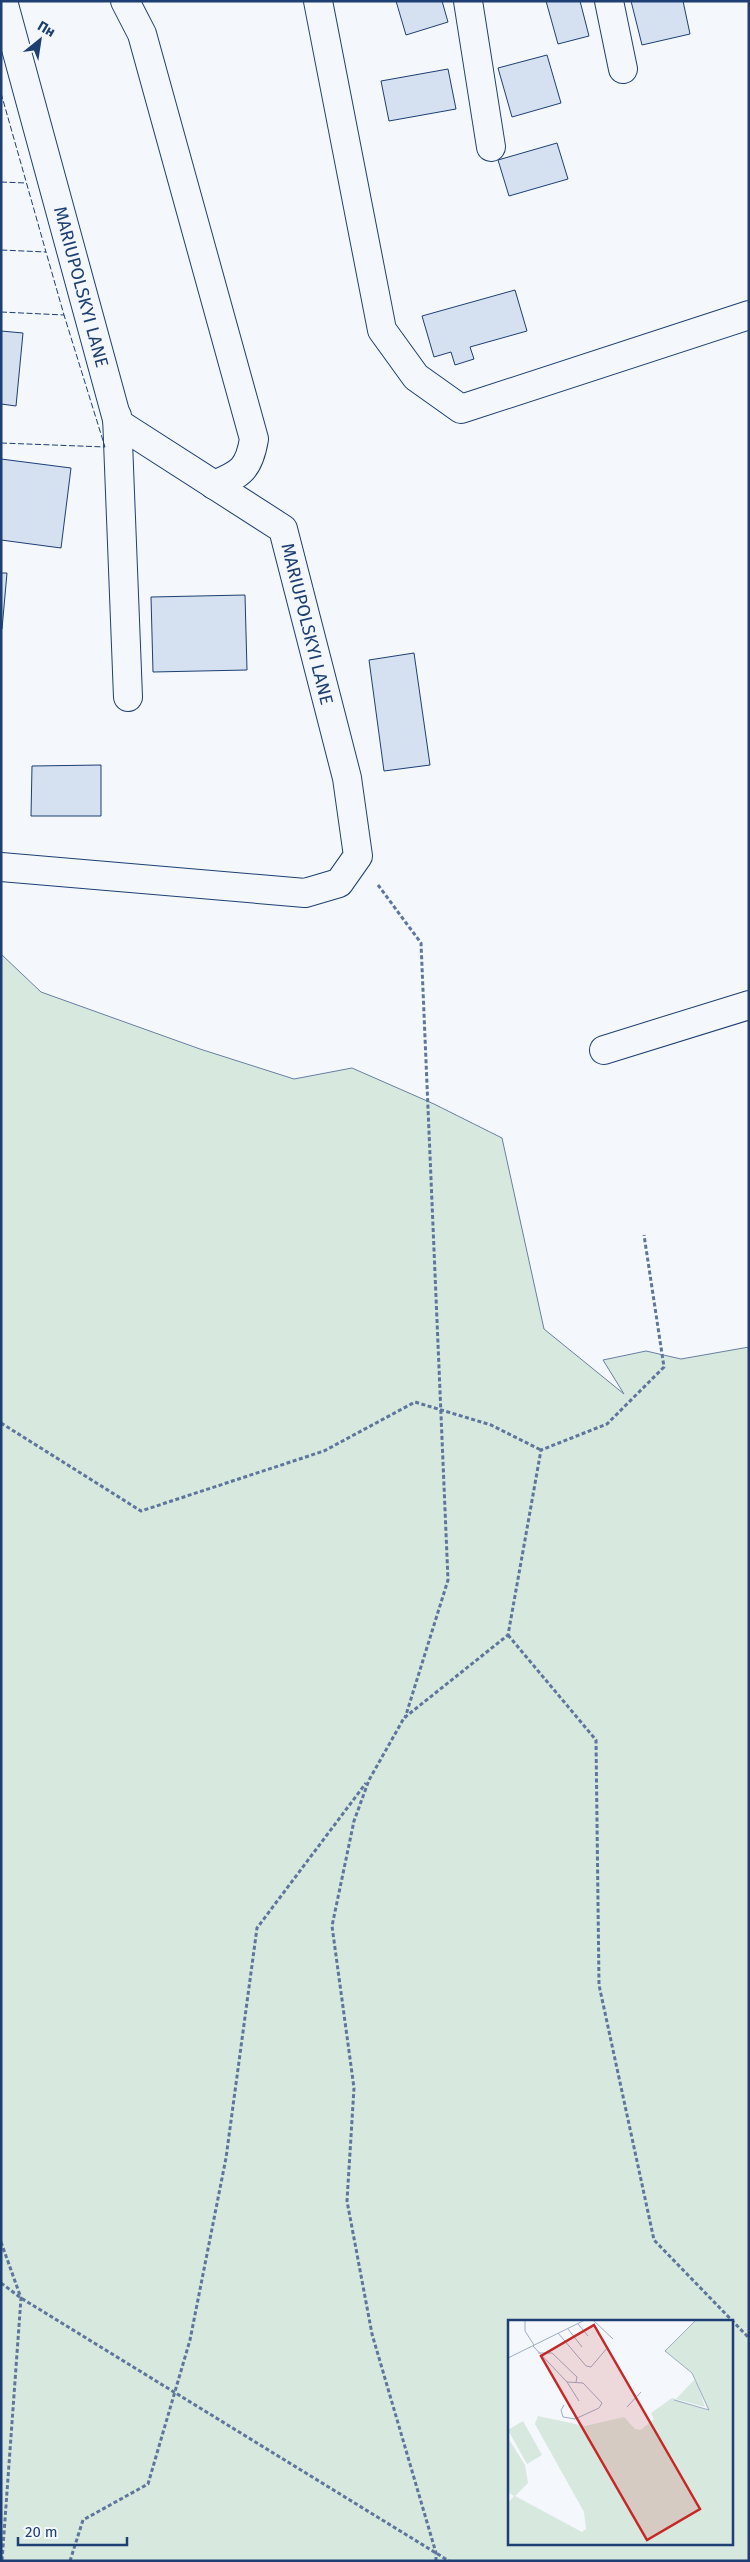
<svg xmlns="http://www.w3.org/2000/svg" width="750" height="2562" viewBox="0 0 750 2562" font-family="'Fira Sans',sans-serif">
<style>
.green{fill:#d7e8df;stroke:#687fa3;fill-rule:evenodd}
.building{fill:#d5e0f0;stroke:#1d3f73}
.lines{fill:none;stroke-linecap:round;stroke-linejoin:round}
.minor-casing{stroke:#1d3f73;stroke-width:30}
.path{stroke:#5e769c;stroke-width:3;stroke-dasharray:4 2.5;stroke-linecap:butt}
.minor{stroke:#f4f7fb;stroke-width:28}
.fence{stroke:#1d3f73;stroke-width:1;stroke-dasharray:6 2.5;stroke-linecap:butt}
.labels{text-anchor:middle;dominant-baseline:central;stroke-width:4;stroke-linejoin:round;paint-order:stroke}
.street-label{font-size:18px;fill:#1d3f73;stroke:#f4f7fb}
.inset-road{fill:none;stroke:#9eadc5;stroke-width:1}
.view{fill:#c62828;fill-opacity:0.15;stroke:#c62828;stroke-width:2.5}
.inset-edge{fill:none;stroke:#1d3f73;stroke-width:2.5}
</style>
<rect width="100%" height="100%" fill="#f4f7fb"/>
<!-- green -->
<path class="green" d="M1,954L41,992L200,1049L294,1079L352,1068L434,1104L502,1138L544,1329L624,1394L603,1360L646,1351L681,1359L749,1347V2561H1ZM509,2321H731V2543H509Z"/>
<!-- building -->
<g class="building">
<path d="M396,1H442L448,22L406,35Z"/>
<path d="M546,1H580L589,36L558,44Z"/>
<path d="M631,1H683L690,34L642,45Z"/>
<path d="M547,55L561,103L512,117L498,68Z"/>
<path d="M448,69L456,109L389,121L381,81Z"/>
<path d="M557,143L568,179L509,196L498,160Z"/>
<path d="M515,290L527,331L470,347L474,359L455,365L451,352L434,357L422,316Z"/>
<path d="M1,331L23,333L16,406L1,404Z"/>
<path d="M1,459L71,468L61,548L1,540Z"/>
<path d="M1,573H7L2,629H1Z"/>
<path d="M245,595L247,670L153,672L151,597Z"/>
<path d="M414,653L430,765L384,771L369,660Z"/>
<path d="M101,765V816H31L32,766Z"/>
</g>
<g class="lines">
<!-- minor casing -->
<g class="minor-casing">
<g id="minor">
<path d="M125,1L142,34L254,439C249,469 241,474 214,485"/>
<path d="M318,1L382,330L416,377L461,409L749,315"/>
<path d="M468,1L491,147"/>
<path d="M609,1L623,69"/>
<path d="M117,416L128,697"/>
<path d="M1,867L305,893L339,883L358,856L347,778L283,529L118,423L3,1"/>
<path d="M604,1050L749,1005"/>
</g>
</g>
<!-- path -->
<g class="path">
<path d="M378,885L421,943L448,1580L405,1718"/>
<path d="M1,1423L141,1511L324,1451L415,1402L491,1425L541,1450"/>
<path d="M508,1635L596,1740L599,1985L654,2240L749,2338"/>
<path d="M1,2242L21,2298L2,2561"/>
<path d="M1,2283L21,2298L449,2561"/>
<path d="M70,2561L83,2520L148,2484L190,2340L226,2158L257,1928L366,1783"/>
<path d="M436,2561V2553L372,2334L347,2201L354,2088L332,1926L354,1821L369,1780L404,1718L508,1635L541,1450L607,1424L664,1367L644,1235"/>
</g>
<!-- minor -->
<use href="#minor" class="minor"/>
<!-- fence -->
<g class="fence">
<path d="M1,93L46,252L1,250"/>
<path d="M1,182L26,183"/>
<path d="M1,312L64,315L46,252"/>
<path d="M1,443L105,447L64,315"/>
</g>
</g>
<g class="labels">
<!-- street labels -->
<g class="street-label">
<text transform="translate(81 287) rotate(75)">MARIUPOLSKYI LANE</text>
<text transform="translate(307 624) rotate(76)">MARIUPOLSKYI LANE</text>
</g>
</g>
<!-- overview -->
<g transform="translate(508 2320)">
<rect width="225" height="225" fill="#f4f7fb"/>
<path d="M188,0H225V225H0V183L6,176L0,172V118L17,145L20,163L7,176L74,212L78,209L76,192L27,104L30,96L77,106L116,97L127,109L133,110L146,99L143,93L164,78L200,90L184,53L157,31ZM186,60L190,66L197,87L168,79ZM15,101L34,135L19,144L0,110Z" fill="#d7e8df"/>
<path class="inset-road" d="M17,0V11L26,25M85,0L105,19M188,0L157,31L184,53L201,90M70,4L80,16M60,9L74,27M50,13L78,46L83,47L100,27M25,26L59,62L75,63L94,83L91,88L67,99L55,97L53,90L56,85M30,33H44L69,57L68,62M0,38L77,0M59,62L71,81M166,80L201,90M119,87L133,72"/>
<path class="view" d="M86,5L192,189L139,220L33,36Z"/>
<rect width="225" height="225" class="inset-edge"/>
</g>
<!-- border -->
<rect width="750" height="2562" fill="none" stroke="#1d3f73" stroke-width="5"/>
<!-- north arrow -->
<g transform="translate(40 40) rotate(30)" stroke="#f4f7fb" stroke-width="4" paint-order="stroke">
<path d="M0-4L9 19L0 12L-9 19Z" fill="#1d3f73"/>
<text y="-8" font-size="14" font-weight="bold" text-anchor="middle" fill="#1d3f73">Пн</text>
</g>
<!-- scale -->
<path d="M18 2537v8h109v-8" fill="none" stroke="#1d3f73" stroke-width="2.5"/>
<text x="25" y="2537" font-size="15" fill="#1d3f73" stroke="#f4f7fb" stroke-width="4" paint-order="stroke">20 m</text>
</svg>
